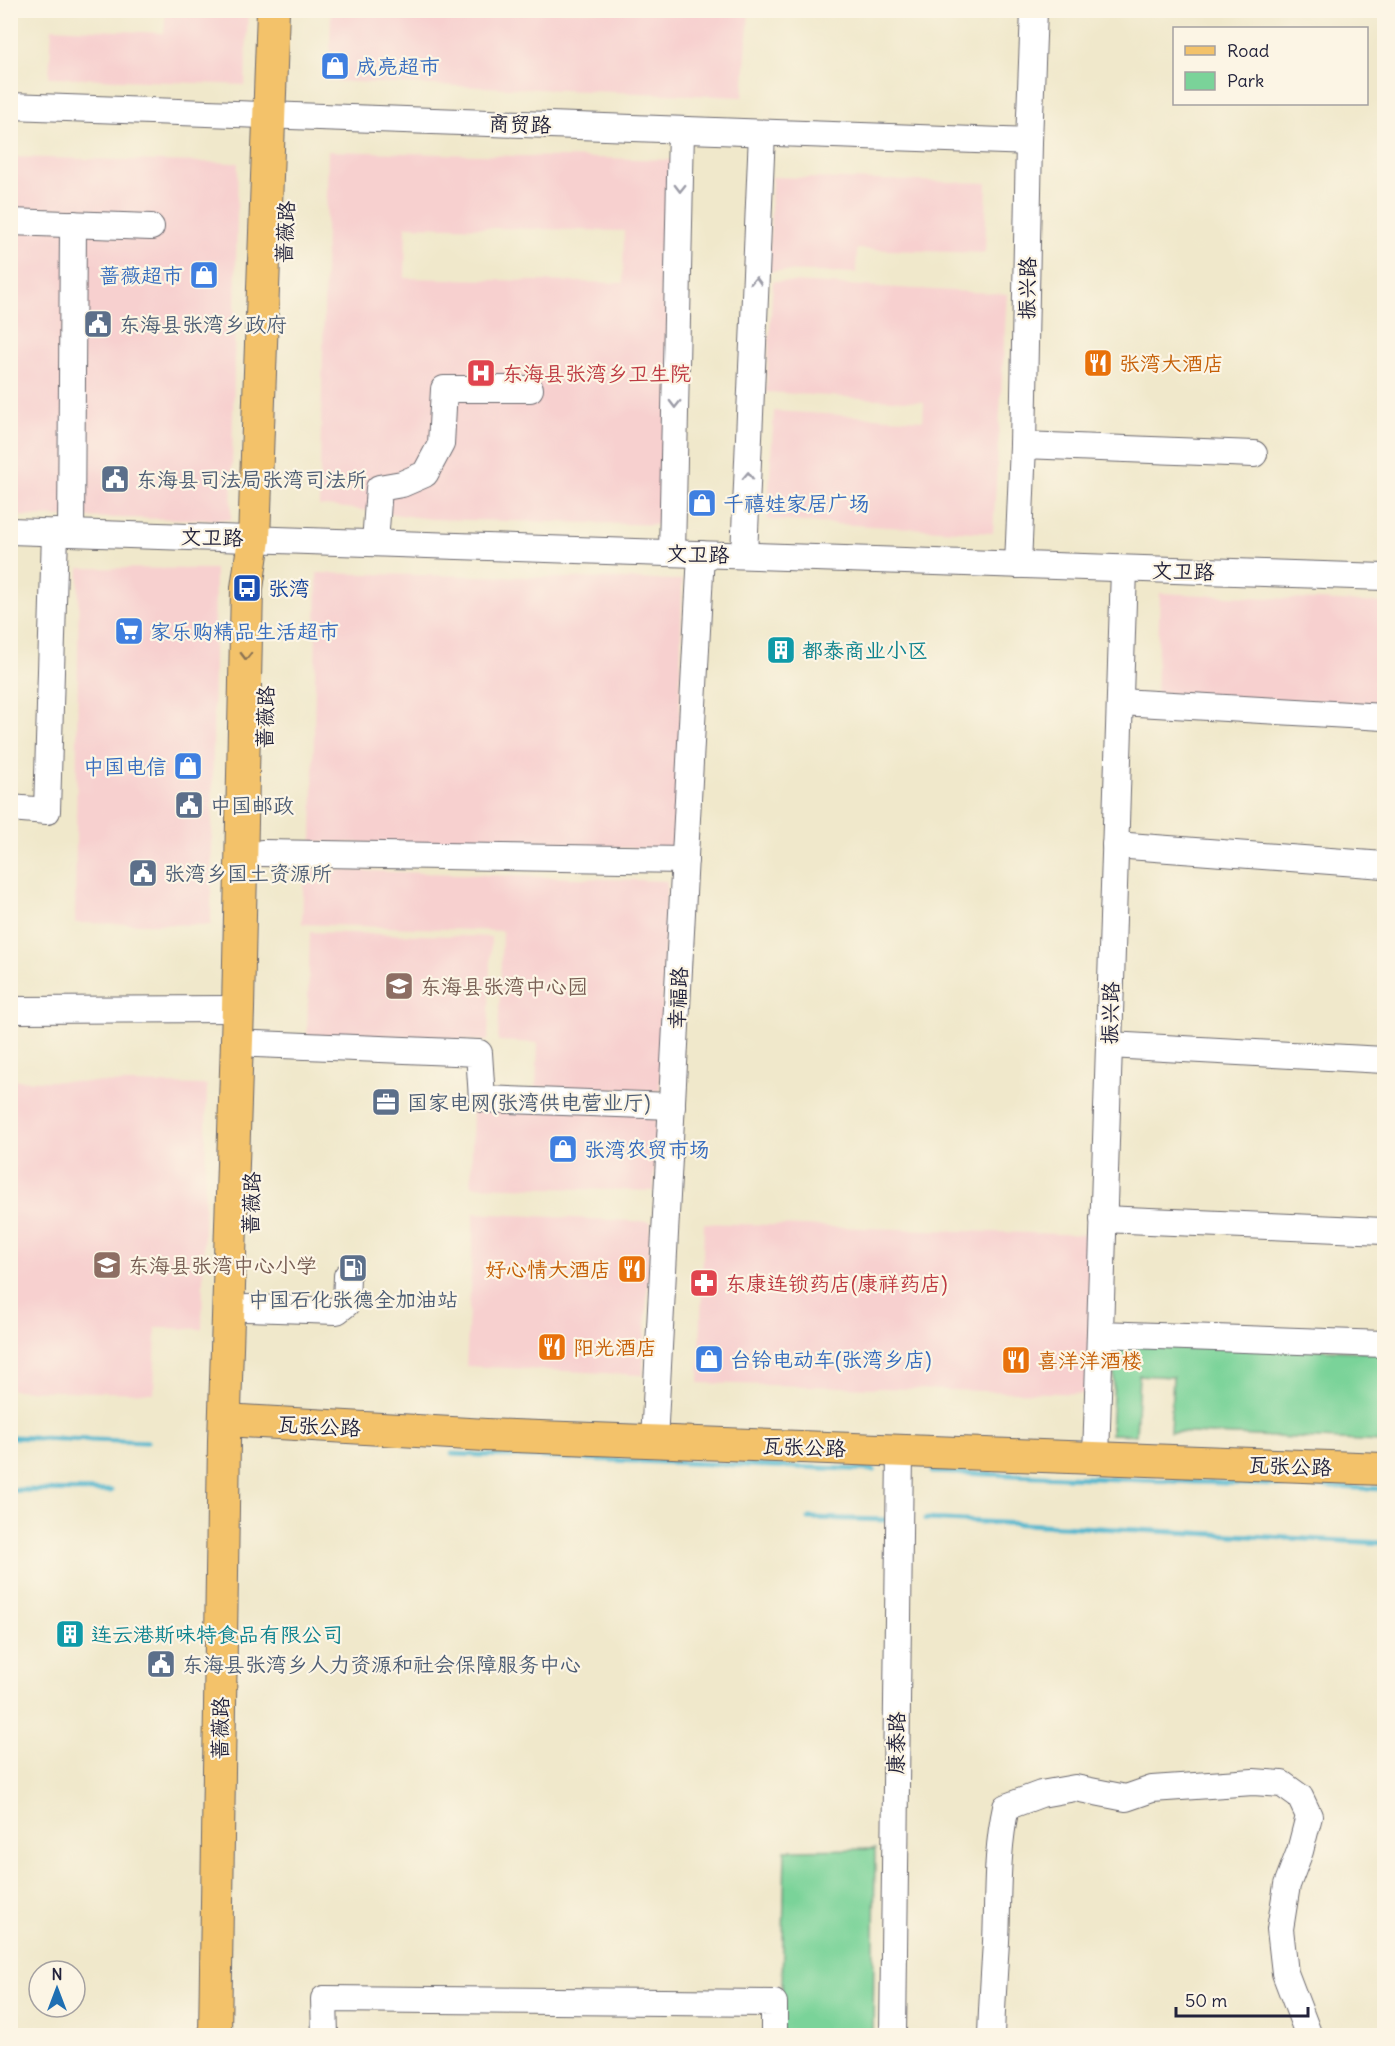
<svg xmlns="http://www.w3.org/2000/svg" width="1395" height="2046" viewBox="0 0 1395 2046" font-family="Delius,'LXGW WenKai TC',sans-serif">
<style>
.built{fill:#f7d0cf;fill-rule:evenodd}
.green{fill:#7ad399;stroke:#4e7a6a;stroke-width:1.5}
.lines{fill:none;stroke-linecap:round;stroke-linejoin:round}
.stream{stroke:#4fb6ce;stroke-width:5}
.minor-casing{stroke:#6a676d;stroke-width:28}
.major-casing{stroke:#6a676d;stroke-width:34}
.minor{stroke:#fff;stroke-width:26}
.major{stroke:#f3c26a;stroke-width:32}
.oneway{stroke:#9c9ca7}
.oneway2{stroke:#8a7252}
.labels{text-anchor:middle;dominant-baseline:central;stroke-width:4.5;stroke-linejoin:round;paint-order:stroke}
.shop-label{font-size:21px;fill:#366cbe;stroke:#fcf5e5;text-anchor:start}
.street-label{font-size:21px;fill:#22223b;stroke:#fcf5e5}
.service-label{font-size:21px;fill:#4e5e75;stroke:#fcf5e5;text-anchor:start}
.food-label{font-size:21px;fill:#c56008;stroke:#fcf5e5;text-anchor:start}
.health-label{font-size:21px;fill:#be3a42;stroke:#fcf5e5;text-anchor:start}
.transit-label{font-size:21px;fill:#164399;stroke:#fcf5e5;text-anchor:start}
.culture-label{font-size:21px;fill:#0d838f;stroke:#fcf5e5;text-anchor:start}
.education-label{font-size:21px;fill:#785e54;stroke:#fcf5e5;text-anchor:start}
</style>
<rect width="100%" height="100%" fill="#fcf5e5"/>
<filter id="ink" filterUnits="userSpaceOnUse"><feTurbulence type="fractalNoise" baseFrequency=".0167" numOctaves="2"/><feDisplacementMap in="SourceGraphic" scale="12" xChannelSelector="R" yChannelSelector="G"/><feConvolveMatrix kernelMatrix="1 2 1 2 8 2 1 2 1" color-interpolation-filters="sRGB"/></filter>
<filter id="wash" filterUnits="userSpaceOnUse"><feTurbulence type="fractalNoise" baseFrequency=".008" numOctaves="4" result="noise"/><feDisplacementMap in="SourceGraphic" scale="24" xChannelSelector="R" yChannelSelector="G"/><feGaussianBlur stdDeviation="1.35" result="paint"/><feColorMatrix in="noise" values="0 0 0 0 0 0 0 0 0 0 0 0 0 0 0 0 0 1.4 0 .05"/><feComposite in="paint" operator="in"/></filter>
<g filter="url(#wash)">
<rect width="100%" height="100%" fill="#f0e8cb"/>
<!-- built -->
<g class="built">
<path d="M166,11H248L245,85L49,77L52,28L164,33Z"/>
<path d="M331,11H749L743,97L329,81Z"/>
<path d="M328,151L676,160L667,525L431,519L338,507L319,506ZM406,226L624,231L623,283L405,278Z"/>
<path d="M10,157L238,163L231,520L11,516Z"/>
<path d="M772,177L987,183L985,253L857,249L856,273L769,271Z"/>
<path d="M773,281L1007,294L993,533L767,520L774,411L923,420L924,402L766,392Z"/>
<path d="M79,568L215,569L211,925L75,923Z"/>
<path d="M317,573L682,580L678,849L312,842Z"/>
<path d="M1160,593L1384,603V704L1156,694Z"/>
<path d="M304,869L667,881L660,1091L536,1087L538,1043L498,1041L502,931L302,924Z"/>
<path d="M310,932L491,937L488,1041L307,1036Z"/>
<path d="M11,1080L207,1085L202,1329L156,1328L154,1393L11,1390Z"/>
<path d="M473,1106L656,1111L654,1191L471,1186Z"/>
<path d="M474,1213L651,1222L643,1375L466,1366Z"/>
<path d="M704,1223L1093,1235L1088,1394L699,1383Z"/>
</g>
<!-- green -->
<g class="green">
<path d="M1116,1339L1384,1353V1442L1170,1432L1173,1377L1139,1375L1136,1435L1111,1434Z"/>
<path d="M875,1849L873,2035L781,2036L785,1850Z"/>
</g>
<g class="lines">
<!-- stream -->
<g class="stream">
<path d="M10,1437L147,1442"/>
<path d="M452,1454L874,1470"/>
<path d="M932,1472L1384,1489"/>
<path d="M10,1490L111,1491"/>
<path d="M809,1518L887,1520"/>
<path d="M925,1519L1384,1543"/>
</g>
</g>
</g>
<g filter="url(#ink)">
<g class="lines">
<!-- minor casing -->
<g class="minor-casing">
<g id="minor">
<path d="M10,106L1029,142"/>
<path d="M10,222L151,227"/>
<path d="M1023,445L1254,454"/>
<path d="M10,531L1384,577"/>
<path d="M71,533L73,224"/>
<path d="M375,543L379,488L402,484L425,474L441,444L444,389H530"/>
<path d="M672,553L681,130"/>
<path d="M744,555L762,133"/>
<path d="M1018,565L1023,445L1029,142L1034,10"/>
<path d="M1120,702L1384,717"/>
<path d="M10,808L47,811L55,532"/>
<path d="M1115,845L1384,865"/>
<path d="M262,853L685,860"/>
<path d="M10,1010L238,1009"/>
<path d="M256,1044L479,1053L482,1099L672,1106"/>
<path d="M1109,1045L1384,1060"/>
<path d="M1103,1219L1384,1231"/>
<path d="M247,1308L337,1311L346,1304L347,1276"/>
<path d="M1100,1334L1384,1344"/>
<path d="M654,1441L701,554"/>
<path d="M1096,1458L1124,569"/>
<path d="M325,2036L324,1999L774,2003V2036"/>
<path d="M893,2036L900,1451"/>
<path d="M991,2036C992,2004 994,1973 996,1942C998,1897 996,1852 1006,1807L1041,1794L1075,1788L1126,1798L1152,1789L1253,1782L1282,1784L1300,1797L1309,1816L1300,1851L1287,1885L1280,1929L1285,1973L1309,2036"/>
</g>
</g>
<!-- major casing -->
<g class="major-casing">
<g id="major">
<path d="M225,1420L486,1435L1384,1469"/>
<path d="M215,2036L224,1441L238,1009L247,588L254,539L273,10"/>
</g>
</g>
<!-- minor -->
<use href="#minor" class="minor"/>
<!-- major -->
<use href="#major" class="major"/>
</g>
<!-- one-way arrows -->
<defs><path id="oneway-chevron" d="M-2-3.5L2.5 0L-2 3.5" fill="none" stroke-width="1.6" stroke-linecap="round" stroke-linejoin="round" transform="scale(1.5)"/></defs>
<g class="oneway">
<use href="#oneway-chevron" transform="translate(680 188) rotate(91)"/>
<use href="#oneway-chevron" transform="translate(756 281) rotate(-88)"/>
<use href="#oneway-chevron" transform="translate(675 404) rotate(91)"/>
<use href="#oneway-chevron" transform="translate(748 476) rotate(-88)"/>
</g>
<use class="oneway2" href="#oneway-chevron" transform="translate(246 656) rotate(91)"/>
</g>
<!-- icons -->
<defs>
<g id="shop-square" transform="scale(1.5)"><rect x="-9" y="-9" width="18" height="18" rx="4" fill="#3f7fe0" stroke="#fcf5e5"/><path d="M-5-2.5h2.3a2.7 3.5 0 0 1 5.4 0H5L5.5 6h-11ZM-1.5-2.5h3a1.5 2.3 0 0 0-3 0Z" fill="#fff"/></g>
<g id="civic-square" transform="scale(1.5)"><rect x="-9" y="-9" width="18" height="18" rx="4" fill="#5c6f8a" stroke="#fcf5e5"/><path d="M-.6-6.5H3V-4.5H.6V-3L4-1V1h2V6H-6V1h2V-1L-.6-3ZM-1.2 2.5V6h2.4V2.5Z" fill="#fff"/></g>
<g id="restaurant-square" transform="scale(1.5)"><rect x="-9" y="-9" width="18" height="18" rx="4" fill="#e8710a" stroke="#fcf5e5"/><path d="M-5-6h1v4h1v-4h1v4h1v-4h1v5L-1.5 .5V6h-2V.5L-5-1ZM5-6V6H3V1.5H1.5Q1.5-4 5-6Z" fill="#fff"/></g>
<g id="hospital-square" transform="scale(1.5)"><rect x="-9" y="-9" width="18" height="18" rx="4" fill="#e0444e" stroke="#fcf5e5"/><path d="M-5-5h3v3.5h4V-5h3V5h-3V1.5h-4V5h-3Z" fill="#fff"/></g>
<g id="bus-square" transform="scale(1.5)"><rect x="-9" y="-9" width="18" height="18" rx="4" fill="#1a4fb4" stroke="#fcf5e5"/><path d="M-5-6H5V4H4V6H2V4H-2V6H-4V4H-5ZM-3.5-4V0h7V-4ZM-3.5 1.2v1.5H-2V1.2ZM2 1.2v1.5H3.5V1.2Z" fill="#fff"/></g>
<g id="supermarket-square" transform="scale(1.5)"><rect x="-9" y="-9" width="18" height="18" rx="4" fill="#3f7fe0" stroke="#fcf5e5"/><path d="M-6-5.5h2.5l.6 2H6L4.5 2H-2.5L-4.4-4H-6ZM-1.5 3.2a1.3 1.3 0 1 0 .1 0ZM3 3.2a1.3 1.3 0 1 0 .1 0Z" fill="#fff"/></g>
<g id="building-square" transform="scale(1.5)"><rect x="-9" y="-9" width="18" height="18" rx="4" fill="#0f9aa8" stroke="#fcf5e5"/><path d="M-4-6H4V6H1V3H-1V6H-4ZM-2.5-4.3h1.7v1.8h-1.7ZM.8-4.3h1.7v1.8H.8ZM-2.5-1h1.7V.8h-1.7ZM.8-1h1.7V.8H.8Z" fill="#fff"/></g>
<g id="school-square" transform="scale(1.5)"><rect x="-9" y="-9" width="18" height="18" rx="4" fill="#8d6e63" stroke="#fcf5e5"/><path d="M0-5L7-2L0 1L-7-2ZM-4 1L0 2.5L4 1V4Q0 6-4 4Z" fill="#fff"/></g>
<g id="office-square" transform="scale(1.5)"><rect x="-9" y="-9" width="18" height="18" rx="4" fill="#5c6f8a" stroke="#fcf5e5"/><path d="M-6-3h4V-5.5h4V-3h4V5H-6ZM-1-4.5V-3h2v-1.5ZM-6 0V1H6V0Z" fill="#fff"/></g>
<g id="fuel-square" transform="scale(1.5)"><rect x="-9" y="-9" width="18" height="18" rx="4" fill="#5c6f8a" stroke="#fcf5e5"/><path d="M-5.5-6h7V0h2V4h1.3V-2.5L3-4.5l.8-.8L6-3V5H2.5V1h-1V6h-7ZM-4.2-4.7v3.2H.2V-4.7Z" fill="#fff"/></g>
<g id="pharmacy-square" transform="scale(1.5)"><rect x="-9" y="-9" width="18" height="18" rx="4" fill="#e0444e" stroke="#fcf5e5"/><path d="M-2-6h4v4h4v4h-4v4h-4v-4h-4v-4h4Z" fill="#fff"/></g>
</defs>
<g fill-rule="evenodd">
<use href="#shop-square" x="335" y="66"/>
<use href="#shop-square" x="204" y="275"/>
<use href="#civic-square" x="98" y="324"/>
<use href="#restaurant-square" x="1098" y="363"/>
<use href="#hospital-square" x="481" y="373"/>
<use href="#civic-square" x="115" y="479"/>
<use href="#shop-square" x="702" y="503"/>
<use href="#bus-square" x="247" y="588"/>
<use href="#supermarket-square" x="129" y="631"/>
<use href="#building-square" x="781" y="650"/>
<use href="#shop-square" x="188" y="766"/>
<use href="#civic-square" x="189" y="805"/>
<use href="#civic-square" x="143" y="873"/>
<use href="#school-square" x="399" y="986"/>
<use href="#office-square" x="386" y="1102"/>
<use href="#shop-square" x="563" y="1149"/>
<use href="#school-square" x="107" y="1265"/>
<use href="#fuel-square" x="353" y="1268"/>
<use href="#restaurant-square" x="632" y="1269"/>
<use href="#pharmacy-square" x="704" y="1283"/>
<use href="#restaurant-square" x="552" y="1347"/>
<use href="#shop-square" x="709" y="1359"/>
<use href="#restaurant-square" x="1016" y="1360"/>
<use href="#building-square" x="70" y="1634"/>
<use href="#civic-square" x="161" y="1664"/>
</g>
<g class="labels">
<!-- shop labels -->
<g class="shop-label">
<text x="356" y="66">成亮超市</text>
<text x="183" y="275" text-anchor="end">蔷薇超市</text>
<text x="723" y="503">千禧娃家居广场</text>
<text x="150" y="631">家乐购精品生活超市</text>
<text x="167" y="766" text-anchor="end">中国电信</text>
<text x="584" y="1149">张湾农贸市场</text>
<text x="730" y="1359">台铃电动车(张湾乡店)</text>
</g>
<!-- street labels -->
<g class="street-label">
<text transform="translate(520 124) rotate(2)">商贸路</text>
<text transform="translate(285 232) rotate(-87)">蔷薇路</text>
<text transform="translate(1027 288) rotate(-89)">振兴路</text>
<text transform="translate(212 537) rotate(2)">文卫路</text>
<text transform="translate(698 554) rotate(2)">文卫路</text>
<text transform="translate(1183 571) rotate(2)">文卫路</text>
<text transform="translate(265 717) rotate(-88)">蔷薇路</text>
<text transform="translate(678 998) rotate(-87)">幸福路</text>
<text transform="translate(1110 1013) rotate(-88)">振兴路</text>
<text transform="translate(251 1203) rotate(-88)">蔷薇路</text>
<text transform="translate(319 1426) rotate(3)">瓦张公路</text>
<text transform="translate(804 1447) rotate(2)">瓦张公路</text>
<text transform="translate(1290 1466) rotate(2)">瓦张公路</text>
<text transform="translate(220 1728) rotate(-89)">蔷薇路</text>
<text transform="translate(896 1743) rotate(-89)">康泰路</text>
</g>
<!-- service labels -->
<g class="service-label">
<text x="119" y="324">东海县张湾乡政府</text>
<text x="136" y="479">东海县司法局张湾司法所</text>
<text x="210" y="805">中国邮政</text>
<text x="164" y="873">张湾乡国土资源所</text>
<text x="407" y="1102">国家电网(张湾供电营业厅)</text>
<text x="353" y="1299" text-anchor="middle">中国石化张德全加油站</text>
<text x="182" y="1664">东海县张湾乡人力资源和社会保障服务中心</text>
</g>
<!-- food labels -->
<g class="food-label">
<text x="1119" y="363">张湾大酒店</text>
<text x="611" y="1269" text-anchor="end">好心情大酒店</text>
<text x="573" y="1347">阳光酒店</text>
<text x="1037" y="1360">喜洋洋酒楼</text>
</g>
<!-- health labels -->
<g class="health-label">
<text x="502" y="373">东海县张湾乡卫生院</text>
<text x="725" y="1283">东康连锁药店(康祥药店)</text>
</g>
<!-- transit labels -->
<g class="transit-label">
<text x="268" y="588">张湾</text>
</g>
<!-- culture labels -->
<g class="culture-label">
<text x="802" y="650">都泰商业小区</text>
<text x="91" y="1634">连云港斯味特食品有限公司</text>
</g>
<!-- education labels -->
<g class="education-label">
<text x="420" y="986">东海县张湾中心园</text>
<text x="128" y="1265">东海县张湾中心小学</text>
</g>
</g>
<!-- margin -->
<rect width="1395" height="2046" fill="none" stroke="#fcf5e5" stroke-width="36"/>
<!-- legend -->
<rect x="1173" y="27" width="195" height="78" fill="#fcf5e5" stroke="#a5a1a1" stroke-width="1.5"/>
<rect x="1185" y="46" width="30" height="9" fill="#f3c26a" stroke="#a5a1a1" stroke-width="1.5"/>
<text x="1227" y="57" font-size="18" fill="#22223b">Road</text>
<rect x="1185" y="72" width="30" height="18" fill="#7ad399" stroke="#a5a1a1" stroke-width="1.5"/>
<text x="1227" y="87" font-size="18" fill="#22223b">Park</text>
<!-- north arrow -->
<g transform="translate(57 1989)"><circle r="28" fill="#fcf5e5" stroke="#a5a1a1" stroke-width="1.5"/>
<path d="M0-4.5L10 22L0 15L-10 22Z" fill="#1f6fb2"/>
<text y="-9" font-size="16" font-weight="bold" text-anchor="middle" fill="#22223b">N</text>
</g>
<!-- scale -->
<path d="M1176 2007v9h132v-9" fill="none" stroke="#22223b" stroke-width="3"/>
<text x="1185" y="2007" font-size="18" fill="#22223b" stroke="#fcf5e5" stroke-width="4.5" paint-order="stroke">50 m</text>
</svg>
